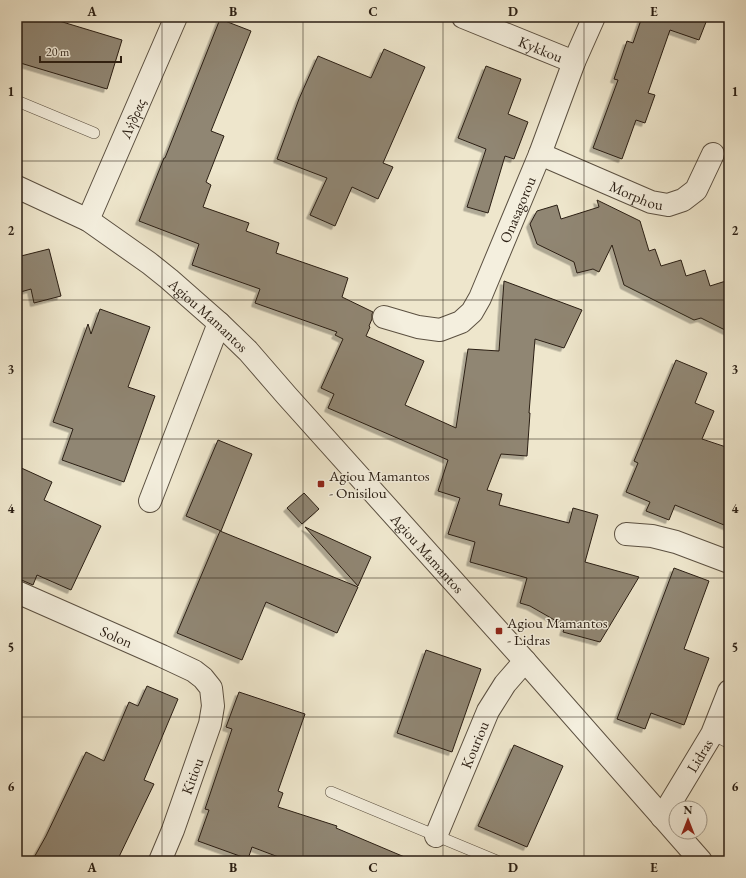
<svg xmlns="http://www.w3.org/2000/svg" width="746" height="878" viewBox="0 0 746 878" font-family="'EB Garamond',serif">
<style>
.building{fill:#908673;stroke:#2a1e13;filter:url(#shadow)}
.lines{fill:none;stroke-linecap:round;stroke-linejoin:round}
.service-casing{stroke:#5b5041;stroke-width:12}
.minor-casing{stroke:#5b5041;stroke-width:24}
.tertiary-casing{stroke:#5b5041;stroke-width:24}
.service{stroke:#f4efde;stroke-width:11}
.minor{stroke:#f4efde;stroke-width:22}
.tertiary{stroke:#f4efde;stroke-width:22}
.grid{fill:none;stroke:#2a1e13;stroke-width:1;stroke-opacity:0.55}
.poi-dot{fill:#8f2418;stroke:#f4efde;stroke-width:1.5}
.labels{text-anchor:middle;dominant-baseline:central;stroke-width:3;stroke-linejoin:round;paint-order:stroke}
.street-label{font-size:15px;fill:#2a1e13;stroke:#f4efde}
.poi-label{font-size:15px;fill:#2a1e13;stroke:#f4efde;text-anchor:start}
.neatline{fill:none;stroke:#2a1e13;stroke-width:1.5}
.grid-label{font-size:13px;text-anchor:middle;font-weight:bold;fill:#2a1e13}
</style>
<defs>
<filter id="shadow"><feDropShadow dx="-3.5" dy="3.5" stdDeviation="0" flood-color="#0004"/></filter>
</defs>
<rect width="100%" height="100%" fill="#eee6cc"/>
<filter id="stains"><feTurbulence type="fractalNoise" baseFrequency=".005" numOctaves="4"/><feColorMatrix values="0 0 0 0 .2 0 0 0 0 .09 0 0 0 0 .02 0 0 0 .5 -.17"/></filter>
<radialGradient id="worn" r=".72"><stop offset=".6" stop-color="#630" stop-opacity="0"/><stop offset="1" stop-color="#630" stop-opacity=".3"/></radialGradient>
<!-- building -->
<g class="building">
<path d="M17,17H46L122,40L107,89L17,62Z"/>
<path d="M642,17H708L699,40L670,30L648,93L655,95L645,123L636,120L622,159L593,148L618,80L614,79L627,41L633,43Z"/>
<path d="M220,19L251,31L211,131L224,136L206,182L211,185L203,207L249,223L246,231L279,243L276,253L348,278L342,297L373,312L372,314V319L369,326L370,327L366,336L424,361L405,405L456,428L468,349L499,351L504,281L582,310L564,348L535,339L529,413H530L527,456L501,454L487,490L502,494L499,505L569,523L573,508L598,515L585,562L639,577L600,642L563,632L565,626L530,606L520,603L527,578L470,562L475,542L448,534L460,498L438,491L448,460L328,408L334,394L321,388L343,339L335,335L337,332L255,303L260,289L192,265L199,244L139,221L164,158H165Z"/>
<path d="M384,49L425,67L383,163L393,167L378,199L352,187L335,226L310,215L327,178L277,159L299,99L318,56L371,78Z"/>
<path d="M486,66L521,79L508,114L528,122L514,159L505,156L488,213L467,207L486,149L458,138Z"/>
<path d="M597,200L640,221L649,251L655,249L661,266L681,260L686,276L705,270L710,286L729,280V332L701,318L694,320L624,285L612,245L599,272L593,269L577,273L574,262L537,244L530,224L537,211L557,205L561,219L599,207Z"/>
<path d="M49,249L61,296L34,303L31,289L17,293V257Z"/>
<path d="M100,309L150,327L128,387L155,396L124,482L62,460L73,429L53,422L88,324L91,334Z"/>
<path d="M676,360L707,373L695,403L714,411L702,439L729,448V527L675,505L669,520L646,511L650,502L626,492L638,463L634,461Z"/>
<path d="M218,440L252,454L221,531L186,516Z"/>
<path d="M17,466L52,482L44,500L101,526L71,590L37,575L33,585L17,578Z"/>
<path d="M304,493L319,509L302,524L287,508Z"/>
<path d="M305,527L371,557L358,586Z"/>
<path d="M220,531L358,587L337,633L266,602L242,660L177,633Z"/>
<path d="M674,568L709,581L684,649L709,658L684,725L651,713L645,729L617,719Z"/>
<path d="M426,650L481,669L452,752L397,733Z"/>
<path d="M147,686L178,699L144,780L154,784L117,861H32L46,836L86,752L104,761L129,702L138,706Z"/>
<path d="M239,692L305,714L278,791L283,793L278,807L337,826L336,828L414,861H289L252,847L248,859L198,841L209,810L205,809L232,729L226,727Z"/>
<path d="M514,745L563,766L527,847L478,826Z"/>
</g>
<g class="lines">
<!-- service casing -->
<g class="service-casing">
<g id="service">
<path d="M17,101L94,133"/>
<path d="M712,734L729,743"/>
<path d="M331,792L497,861"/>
</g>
</g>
<!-- minor casing -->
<g class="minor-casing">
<g id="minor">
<path id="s1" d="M463,17L574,62"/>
<path id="s2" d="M540,154L651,202L668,205L683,200L696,190L713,154"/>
<path id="s3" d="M88,220L176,17"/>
<path id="s4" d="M384,317L418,327L440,330L461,322L472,312L480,298L540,154L574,62L594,17"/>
<path d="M150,501L219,323"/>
<path d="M626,534L652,536L676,542L729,562"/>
<path id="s5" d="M17,592L162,656L194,671L203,678L211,688L213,706L210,724L173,830L160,861"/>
<path id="s6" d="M662,817L712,734L729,691"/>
<path id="s7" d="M436,836L488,711L505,684L525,661"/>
</g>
</g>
<!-- tertiary casing -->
<g class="tertiary-casing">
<g id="tertiary">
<path id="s8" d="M17,187L88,220L149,263L169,279L219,323L248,351L287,396L525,661L701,861"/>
</g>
</g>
<!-- service -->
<use href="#service" class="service"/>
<!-- minor -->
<use href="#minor" class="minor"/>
<!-- tertiary -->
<use href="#tertiary" class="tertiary"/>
</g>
<!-- grid -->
<path class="grid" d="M162,17V861M303,17V861M443,17V861M584,17V861M17,161H729M17,300H729M17,439H729M17,578H729M17,717H729"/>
<!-- markers -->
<g class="poi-dot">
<rect x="317" y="480" width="8" height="8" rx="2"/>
<rect x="495" y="627" width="8" height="8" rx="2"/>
</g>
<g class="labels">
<!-- street labels -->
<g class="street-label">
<text stroke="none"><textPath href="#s1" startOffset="84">Kykkou</textPath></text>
<text stroke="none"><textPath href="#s3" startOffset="111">Λήδρας</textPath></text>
<text stroke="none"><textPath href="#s2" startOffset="105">Morphou</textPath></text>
<text stroke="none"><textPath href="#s4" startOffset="207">Onasagorou</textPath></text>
<text stroke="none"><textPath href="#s8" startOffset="232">Agiou Mamantos</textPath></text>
<text stroke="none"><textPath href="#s8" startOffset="556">Agiou Mamantos</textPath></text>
<text stroke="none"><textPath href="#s5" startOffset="109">Solon</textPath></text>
<text stroke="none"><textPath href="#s7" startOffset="99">Kouriou</textPath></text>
<text stroke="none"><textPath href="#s6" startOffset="72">Lidras</textPath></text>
<text transform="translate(192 776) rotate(-70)">Kitiou</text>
</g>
<!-- poi labels -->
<g class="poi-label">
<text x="329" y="475">Agiou Mamantos<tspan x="329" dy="17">- Onisilou</tspan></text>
<text x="507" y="622">Agiou Mamantos<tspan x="507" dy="17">- Lidras</tspan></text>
</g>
</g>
<!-- margin -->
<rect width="746" height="878" fill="none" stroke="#eee6cc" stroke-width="44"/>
<!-- north arrow -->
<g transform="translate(688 820)"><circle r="19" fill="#f4efde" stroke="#a39b8d"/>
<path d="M0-3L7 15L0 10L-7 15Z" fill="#8f2418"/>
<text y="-6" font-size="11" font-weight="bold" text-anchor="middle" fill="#2a1e13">N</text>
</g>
<!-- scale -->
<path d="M40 56v6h81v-6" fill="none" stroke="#2a1e13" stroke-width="2"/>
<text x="46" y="56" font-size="12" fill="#2a1e13" stroke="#f4efde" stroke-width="3" paint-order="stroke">20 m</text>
<rect x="22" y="22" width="702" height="834" class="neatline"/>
<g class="grid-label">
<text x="92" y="16">A</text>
<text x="233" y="16">B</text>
<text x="373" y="16">C</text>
<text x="513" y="16">D</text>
<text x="654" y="16">E</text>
<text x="11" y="96">1</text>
<text x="735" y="96">1</text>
<text x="11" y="235">2</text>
<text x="735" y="235">2</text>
<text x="11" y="374">3</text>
<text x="735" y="374">3</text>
<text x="11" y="513">4</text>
<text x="735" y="513">4</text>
<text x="11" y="652">5</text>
<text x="735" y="652">5</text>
<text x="11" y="791">6</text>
<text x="735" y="791">6</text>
<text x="92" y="872">A</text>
<text x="233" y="872">B</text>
<text x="373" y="872">C</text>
<text x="513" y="872">D</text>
<text x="654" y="872">E</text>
</g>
<rect width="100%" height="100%" filter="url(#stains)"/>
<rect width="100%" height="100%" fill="url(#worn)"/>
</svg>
